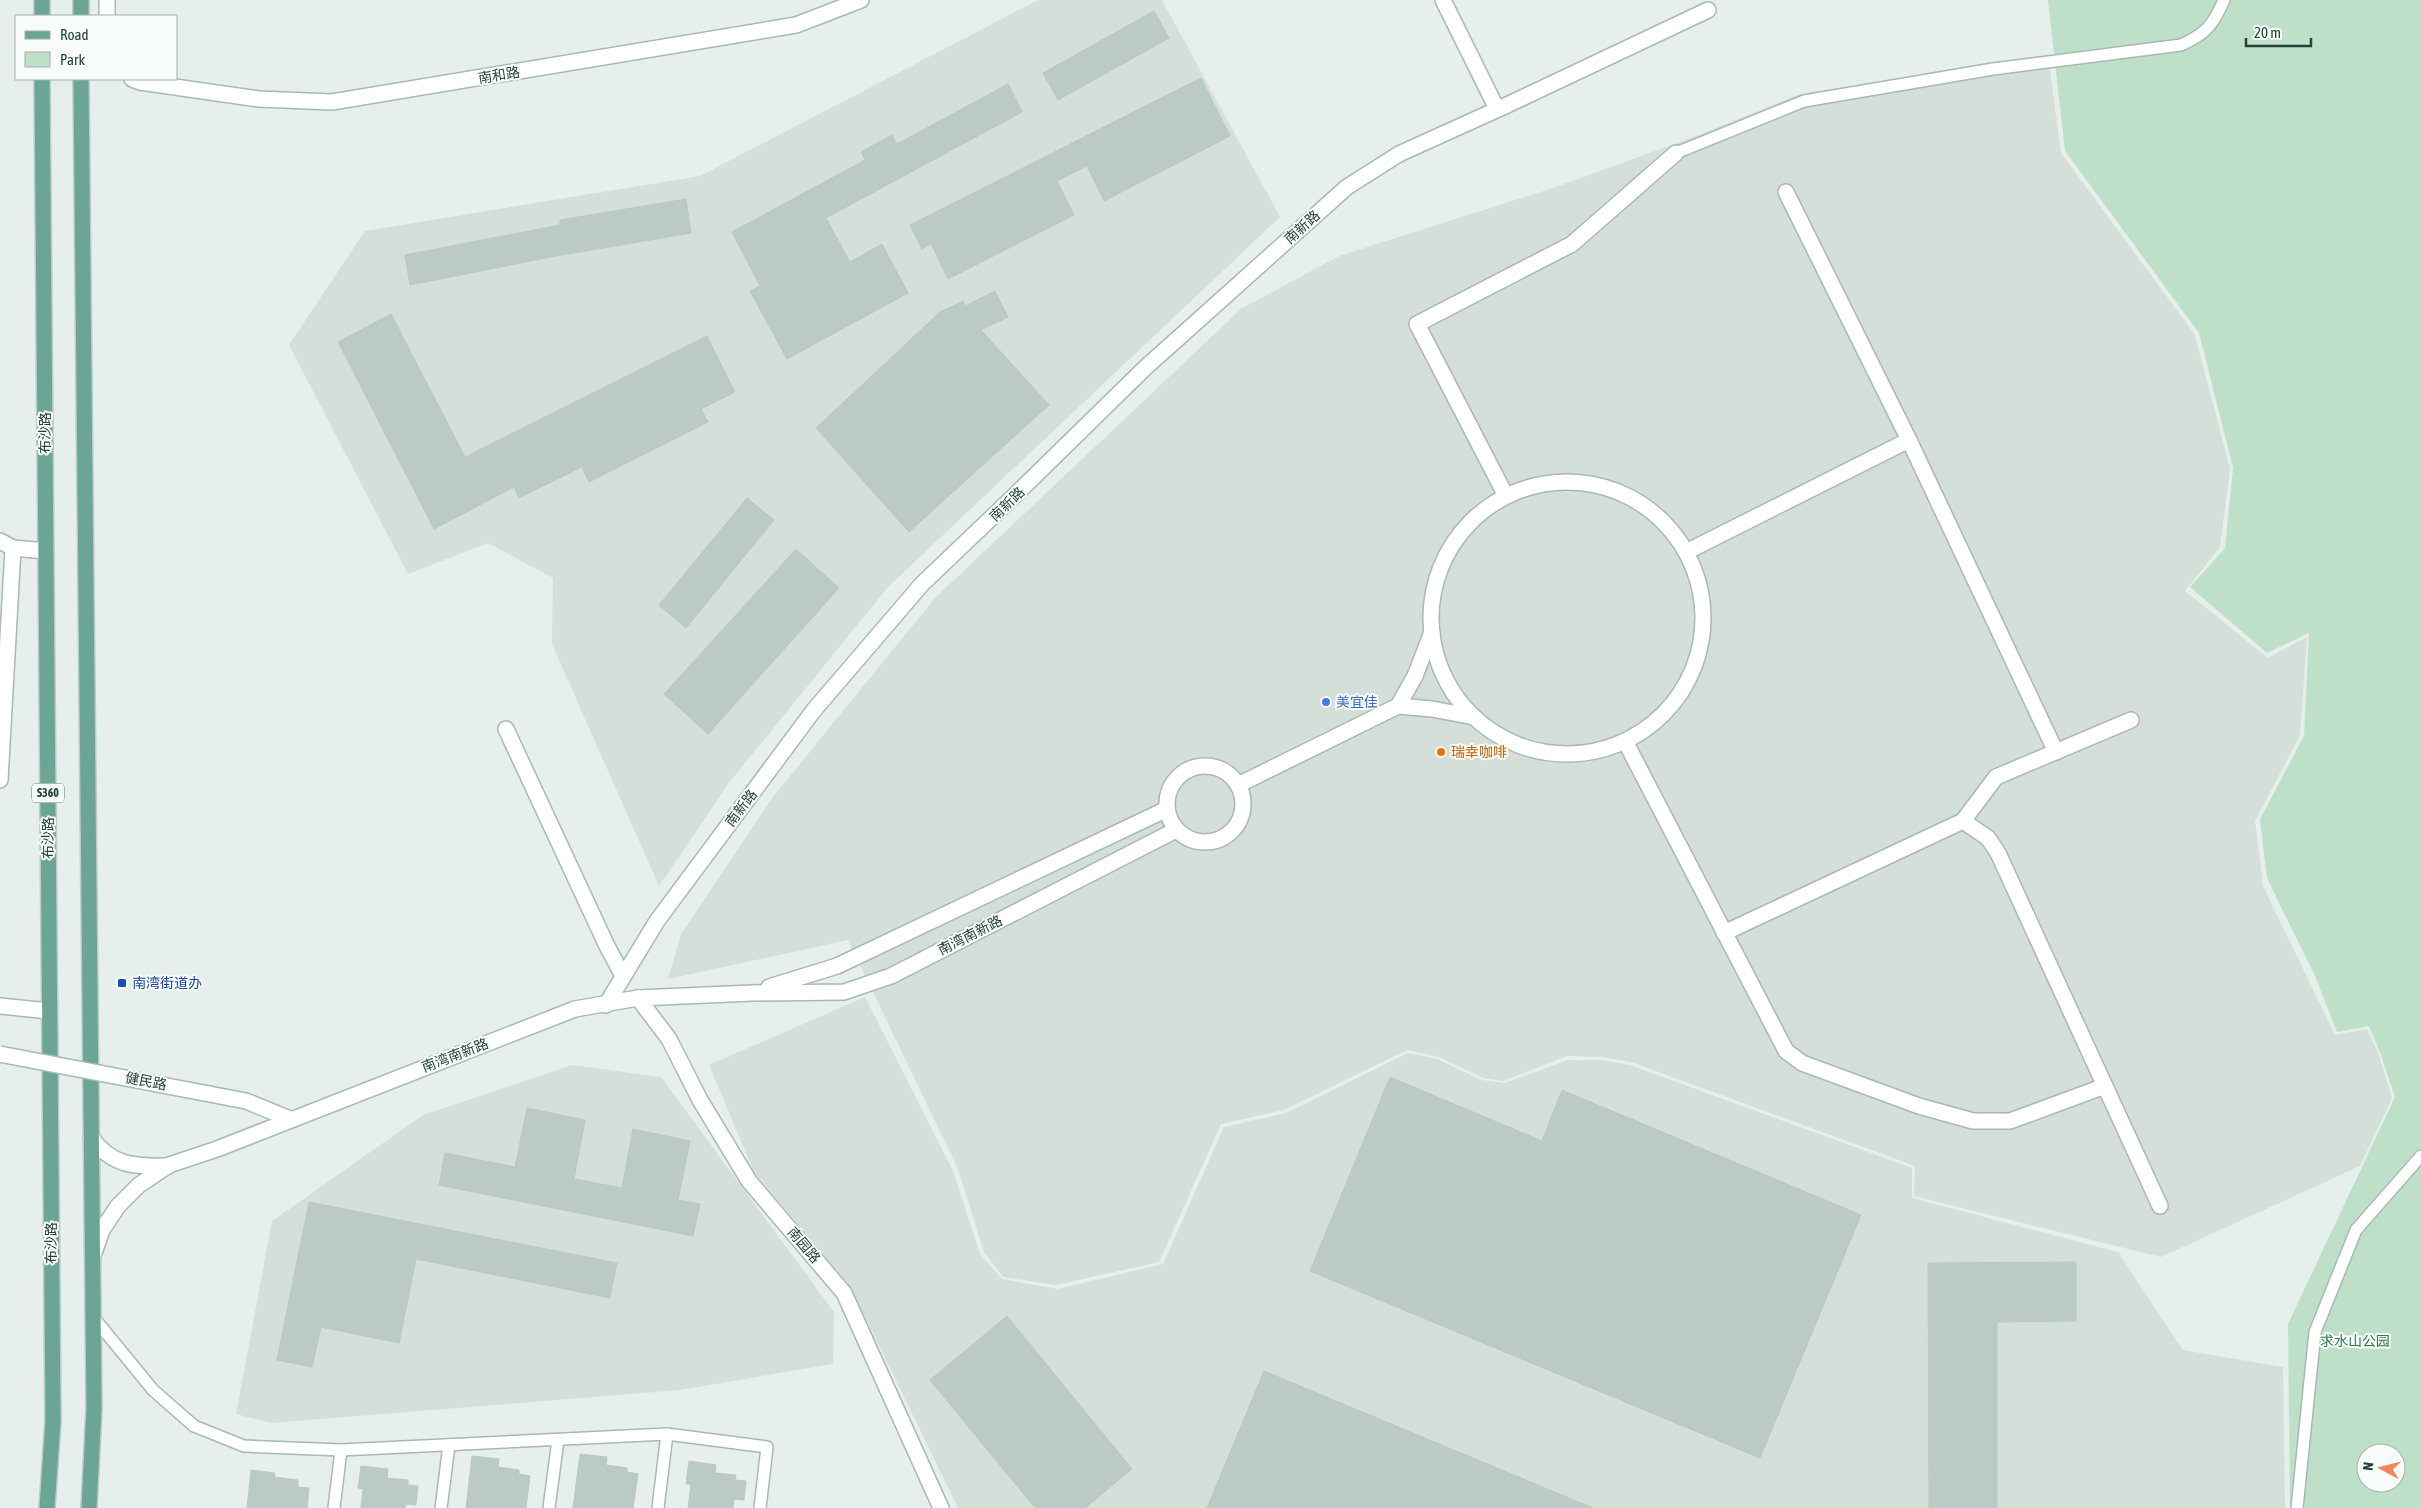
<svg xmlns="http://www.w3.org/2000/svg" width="2421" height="1508" viewBox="0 0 2421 1508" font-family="'Asap Condensed','Noto Sans SC',sans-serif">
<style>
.built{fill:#d4dfda}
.green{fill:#bfe0c8;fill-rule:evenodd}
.building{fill:#bbcac4;stroke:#b8c9c2}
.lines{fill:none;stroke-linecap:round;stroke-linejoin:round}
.lane-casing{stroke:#a8b8b2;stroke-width:14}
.street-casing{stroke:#a8b8b2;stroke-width:18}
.secondary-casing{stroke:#a4bbb3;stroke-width:18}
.primary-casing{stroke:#c2cac8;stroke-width:18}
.lane{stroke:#fff;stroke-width:11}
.street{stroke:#fff;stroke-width:15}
.secondary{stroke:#fff;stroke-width:15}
.primary{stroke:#6aa596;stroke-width:15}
.secondary-bridge-casing{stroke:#a4bbb3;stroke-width:18;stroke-linecap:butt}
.secondary-bridge{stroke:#fff;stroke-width:15}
.shop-dot{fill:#3f7fe0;stroke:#f7fbf9;stroke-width:2}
.food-dot{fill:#e8710a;stroke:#f7fbf9;stroke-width:2}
.transit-dot{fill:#1a4fb4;stroke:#f7fbf9;stroke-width:2}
.labels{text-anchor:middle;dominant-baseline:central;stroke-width:4;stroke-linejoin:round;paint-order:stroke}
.shield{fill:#f7fbf9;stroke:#637a73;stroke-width:1}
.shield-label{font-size:12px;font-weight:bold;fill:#24423a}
.street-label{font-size:14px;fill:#24423a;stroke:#f7fbf9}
.shop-label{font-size:14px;fill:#366cbe;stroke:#f7fbf9;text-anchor:start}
.food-label{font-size:14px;fill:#c56008;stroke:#f7fbf9;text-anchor:start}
.transit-label{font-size:14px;fill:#164399;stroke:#f7fbf9;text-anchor:start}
.park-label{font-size:14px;fill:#2d7a4b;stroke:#f7fbf9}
</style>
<rect width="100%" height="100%" fill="#e6efeb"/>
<!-- built -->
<g class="built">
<path d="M1038,0H1162L1280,217L888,587L728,784L659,886L552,644L553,578L488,543L408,574L289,345L365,231L700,176Z"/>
<path d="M2048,55L2061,153L2195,335L2230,469L2220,547L2185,591L2268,658L2307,637L2300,735L2255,821L2263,886L2335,1035L2367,1029L2379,1055L2392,1098L2360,1166L2161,1257L1914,1196L1915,1166L1631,1062L1603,1057L1567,1056L1503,1081L1483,1078L1439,1057L1407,1050L1284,1110L1221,1124L1159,1262L1056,1285L1003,1277L984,1252L958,1169L848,940L668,979L681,934L773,797L935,598L1241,309L1339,256L1553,188L1691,138L1800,94Z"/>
<path d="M865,997L953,1171L980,1254L1002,1279L1057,1289L1163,1264L1224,1127L1286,1113L1408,1053L1437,1059L1482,1080L1505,1083L1568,1060H1601L1630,1065L1912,1168V1198L2118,1252L2183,1350L2283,1367L2285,1508H958L850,1286L754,1172L709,1065Z"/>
<path d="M572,1065L661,1077L834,1312L833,1364L680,1390L271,1423L236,1414L272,1221L423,1115Z"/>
</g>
<!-- green -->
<path class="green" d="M2048,0H2421V1508H2290L2288,1324L2395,1097L2381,1055L2369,1026L2337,1032L2315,976L2267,878L2260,819L2304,736L2309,633L2267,653L2190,587L2225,548L2233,468L2199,333L2065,151ZM2366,1453H2396V1483H2366Z"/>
<!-- building -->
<g class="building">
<path d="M1154,11L1169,38L1058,100L1043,73Z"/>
<path d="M1201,78L1230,136L1104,201L1087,166L1057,181L1074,215L948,279L931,244L922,249L910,225Z"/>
<path d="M1008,84L1022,112L826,218L850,262L882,244L908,293L787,359L750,291L760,286L732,232L865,160L861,152L892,135L897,144Z"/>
<path d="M686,199L691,233L556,256L410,285L405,255L560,225V220Z"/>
<path d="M995,291L1008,317L981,330L1049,405L909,532L816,428L940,312L963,301L965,306Z"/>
<path d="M391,314L465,457L707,336L735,392L701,409L708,422L589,482L582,467L519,498L514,487L434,529L338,342Z"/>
<path d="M747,498L774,520L686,628L659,605Z"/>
<path d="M796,549L839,588L708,734L664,694Z"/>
<path d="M1390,1077L1542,1141L1562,1090L1861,1215L1760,1458L1310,1271Z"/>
<path d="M527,1108L585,1120L574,1179L622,1188L633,1129L690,1141L678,1200L700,1204L693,1236L439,1185L445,1153L515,1167Z"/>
<path d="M309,1202L617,1263L610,1298L416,1259L399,1343L321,1327L312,1367L277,1360Z"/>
<path d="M2076,1262V1321L1997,1322V1508H1929L1928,1263Z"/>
<path d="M1007,1316L1132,1469L1085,1508H1035L930,1380Z"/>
<path d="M1264,1371L1593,1508H1207Z"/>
<path d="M580,1454L607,1457L606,1465L627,1468V1472L638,1474L633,1508H573Z"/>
<path d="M472,1456L499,1459L498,1467L519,1470V1474L530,1476L526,1508H466Z"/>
<path d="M689,1461L716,1465L715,1473L736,1475L735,1480L746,1481L744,1500L734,1499L733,1508H688L691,1484H686Z"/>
<path d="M361,1466L388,1469L387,1478L408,1480V1485L418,1486L416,1505L406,1504L405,1508H361L363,1489L358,1488Z"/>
<path d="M251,1470L275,1473L274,1477L298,1480V1487L309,1488L307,1508H247Z"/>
</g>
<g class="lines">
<!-- lane casing -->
<g class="lane-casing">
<g id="lane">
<path d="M1676,153L1804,101L1993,69L2181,45C2206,34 2213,25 2224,0"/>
<path d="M94,1318L153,1390L194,1426L244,1446L341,1450L667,1434L767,1447L760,1508"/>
<path d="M334,1508L341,1450"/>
<path d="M441,1508L449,1445"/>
<path d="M549,1508L558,1440"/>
<path d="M658,1508L667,1434"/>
<path d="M2297,1508L2315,1332L2356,1230L2421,1156"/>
</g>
</g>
<!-- street casing -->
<g class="street-casing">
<g id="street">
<path d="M1443,0L1497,109"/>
<path d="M1505,106L1708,10"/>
<path d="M1786,192L1909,440L2056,752"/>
<circle cx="1567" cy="618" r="136"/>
<path d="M1506,496L1417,324L1572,244L1676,153"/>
<path d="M0,541L13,548L46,551"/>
<path d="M1686,552L1909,440"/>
<path d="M1398,706L1415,676L1432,632"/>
<path d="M1625,741L1786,1051L1802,1063L1919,1106L1973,1121H2010L2105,1086"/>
<circle cx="1205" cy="804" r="38"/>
<path d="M0,780L13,548"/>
<path d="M1238,785L1398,706L1432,709L1474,717"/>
<path d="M1963,821L1988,838L1998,853L2160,1206"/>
<path d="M1724,933L1963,821L1996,777L2131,720"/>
<path d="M769,987L837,966L1167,809"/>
<path d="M638,998L669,1039L700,1100L749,1181L844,1293L941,1508"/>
<path d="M638,998L752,993L844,992L891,976L1176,830"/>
</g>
</g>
<!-- secondary casing -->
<g class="secondary-casing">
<g id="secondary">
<path d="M107,16V0"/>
<path d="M132,79L140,82L259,99L332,102L796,25L861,0"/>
<path d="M506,729L607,946L623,976"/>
<path d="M606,1005L657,921L814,710L922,584L1009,501L1145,368L1347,187L1399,154L1505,106"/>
<path d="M0,1006L49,1011"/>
<path d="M246,1101L290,1119"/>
<path d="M91,1137C111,1166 135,1167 168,1166"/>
<path d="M94,1253L102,1230L118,1206L139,1185L169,1165L217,1149L575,1009L638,998"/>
</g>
</g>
<!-- primary casing -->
<g class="primary-casing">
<g id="primary">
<path d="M42,16V0"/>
<path d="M81,16V0"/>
<path d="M42,79L53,1421L47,1508"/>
<path d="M81,79L94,1408L89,1508"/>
</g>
</g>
<!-- lane -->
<use href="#lane" class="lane"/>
<!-- street -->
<use href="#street" class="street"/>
<!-- secondary -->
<use href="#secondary" class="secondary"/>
<!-- primary -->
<use href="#primary" class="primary"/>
<!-- secondary-bridge casing -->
<g class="secondary-bridge-casing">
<path id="secondary-bridge" d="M0,1054L246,1101"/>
</g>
<!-- secondary-bridge -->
<use href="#secondary-bridge" class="secondary-bridge"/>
</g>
<!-- markers -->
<circle class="shop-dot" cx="1326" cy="702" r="5"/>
<circle class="food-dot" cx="1441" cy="752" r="5"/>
<rect class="transit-dot" x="117" y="978" width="10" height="10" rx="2.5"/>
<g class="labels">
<!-- shield labels -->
<rect class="shield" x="32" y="783.5" width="32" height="19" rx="4"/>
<g class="shield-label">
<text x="48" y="793">S360</text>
</g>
<!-- street labels -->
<g class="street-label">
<text transform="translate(499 75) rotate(-9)">南和路</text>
<text transform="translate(1302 227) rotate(-42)">南新路</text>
<text transform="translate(45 433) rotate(-90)">布沙路</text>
<text transform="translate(1007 504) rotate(-44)">南新路</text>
<text transform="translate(741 808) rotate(-53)">南新路</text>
<text transform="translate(48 838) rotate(-90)">布沙路</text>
<text transform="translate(970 935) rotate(-27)">南湾南新路</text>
<text transform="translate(455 1055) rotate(-21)">南湾南新路</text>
<text transform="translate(146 1081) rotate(11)">健民路</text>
<text transform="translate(51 1243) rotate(-90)">布沙路</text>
<text transform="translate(804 1245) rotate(50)">南园路</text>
</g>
<!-- shop labels -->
<g class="shop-label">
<text x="1336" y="702">美宜佳</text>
</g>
<!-- food labels -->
<g class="food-label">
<text x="1451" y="752">瑞幸咖啡</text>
</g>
<!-- transit labels -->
<g class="transit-label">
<text x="132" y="983">南湾街道办</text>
</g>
<!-- park labels -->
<g class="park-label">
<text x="2355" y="1341">求水山公园</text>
</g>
</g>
<!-- legend -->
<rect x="15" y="15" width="162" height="65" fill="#f7fbf9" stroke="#a3b1ad"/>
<rect x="25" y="31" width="25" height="8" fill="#6aa596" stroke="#a3b1ad"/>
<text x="60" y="40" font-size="15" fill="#24423a">Road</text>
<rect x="25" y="52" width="25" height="15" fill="#bfe0c8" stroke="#a3b1ad"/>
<text x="60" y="65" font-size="15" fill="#24423a">Park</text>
<!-- north arrow -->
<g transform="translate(2381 1468) rotate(277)"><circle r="24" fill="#f7fbf9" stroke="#a3b1ad"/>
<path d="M0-4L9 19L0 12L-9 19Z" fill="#f4845f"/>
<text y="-8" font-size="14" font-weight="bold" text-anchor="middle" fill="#24423a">N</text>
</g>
<!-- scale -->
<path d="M2246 38v8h65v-8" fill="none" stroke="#24423a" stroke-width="2.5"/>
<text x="2254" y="38" font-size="15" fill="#24423a" stroke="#f7fbf9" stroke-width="4" paint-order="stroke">20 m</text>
</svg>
